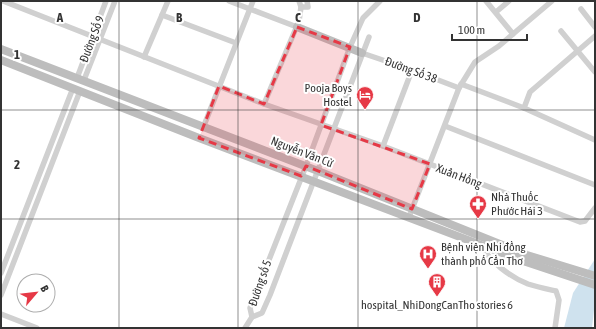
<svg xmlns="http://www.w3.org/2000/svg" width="596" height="329" viewBox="0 0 596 329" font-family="'Asap Condensed',sans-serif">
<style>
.water{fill:#cfe2ee}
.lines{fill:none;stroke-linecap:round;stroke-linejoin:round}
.street{stroke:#d0d0d0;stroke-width:5.5}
.secondary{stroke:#bdbdbd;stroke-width:8}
.marked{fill:#e63946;fill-opacity:0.2;stroke:#e63946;stroke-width:3;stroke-dasharray:8 5;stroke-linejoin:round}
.grid{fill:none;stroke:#333;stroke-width:1;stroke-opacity:0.55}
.labels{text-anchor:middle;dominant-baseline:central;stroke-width:4;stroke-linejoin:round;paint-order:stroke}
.street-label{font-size:12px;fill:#333;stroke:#fff}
.poi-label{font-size:12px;fill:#333;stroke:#fff;text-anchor:start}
.grid-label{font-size:13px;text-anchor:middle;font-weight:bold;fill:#333;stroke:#fff;stroke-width:4;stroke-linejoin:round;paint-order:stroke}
</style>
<rect width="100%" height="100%" fill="#fff"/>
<!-- water -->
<path class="water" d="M595,259V301L592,328H564L573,293Z"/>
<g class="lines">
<!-- street -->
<g class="street">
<path d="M3,1L264,104L383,146L580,222L585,221L595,208"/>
<path d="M229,1L297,27"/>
<path d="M486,1L513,34L552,1"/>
<path d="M301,7H308L307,1"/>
<path d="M581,9L595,27"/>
<path d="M496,12L509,1"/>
<path d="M162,15L236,43"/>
<path d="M561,31L595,72"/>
<path d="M595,36L530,92L524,108L595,140"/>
<path d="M362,53L412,70L459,88"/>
<path d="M144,57L168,1"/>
<path d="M77,78L106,1"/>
<path d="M84,80L115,1"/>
<path d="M461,84L524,108"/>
<path d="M264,104L299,21L301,7L299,1"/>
<path d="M445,126L595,185"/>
<path d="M203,128L253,1"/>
<path d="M383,146L412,70"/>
<path d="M409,217L459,88L475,62L499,46L513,34"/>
<path d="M480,244C489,261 510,277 528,284C537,287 547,289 556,291L559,300L555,328"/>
<path d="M1,273L73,88"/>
<path d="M1,295L80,91"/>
<path d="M1,314L37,328"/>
<path d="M252,317L250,308L306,166L350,47L363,18L380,1"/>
<path d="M252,317L262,313L270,295L369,37"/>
<path d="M245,328L252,317"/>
</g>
<!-- secondary -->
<g class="secondary">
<path d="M297,27L362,53"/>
<path d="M1,49L318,171L527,255L595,276"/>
<path d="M1,60L199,138L526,262L595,285"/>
</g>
</g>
<!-- marked area -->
<path class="marked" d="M297,27L350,47L321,125L430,164L412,209L306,166L301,176L199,138L219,86L264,104Z"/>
<!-- grid -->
<path class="grid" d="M119,1V328M238,1V328M358,1V328M477,1V328M1,110H595M1,219H595"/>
<!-- icons -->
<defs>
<g id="hotel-pin" transform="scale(0.9)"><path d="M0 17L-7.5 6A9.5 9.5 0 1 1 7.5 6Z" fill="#e63946" stroke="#fff"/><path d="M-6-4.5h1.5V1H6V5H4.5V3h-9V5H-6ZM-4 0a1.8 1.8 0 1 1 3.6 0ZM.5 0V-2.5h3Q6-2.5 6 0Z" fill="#fff"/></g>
<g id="pharmacy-pin" transform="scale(0.9)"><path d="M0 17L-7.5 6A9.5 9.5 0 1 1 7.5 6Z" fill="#e63946" stroke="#fff"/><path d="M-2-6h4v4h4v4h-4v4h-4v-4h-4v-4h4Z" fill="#fff"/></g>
<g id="hospital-pin" transform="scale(0.9)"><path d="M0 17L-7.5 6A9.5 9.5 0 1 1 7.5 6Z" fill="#e63946" stroke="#fff"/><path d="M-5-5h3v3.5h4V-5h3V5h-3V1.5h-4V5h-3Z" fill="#fff"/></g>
<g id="building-pin" transform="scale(0.9)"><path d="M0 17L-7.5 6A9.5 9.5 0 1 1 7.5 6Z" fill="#e63946" stroke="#fff"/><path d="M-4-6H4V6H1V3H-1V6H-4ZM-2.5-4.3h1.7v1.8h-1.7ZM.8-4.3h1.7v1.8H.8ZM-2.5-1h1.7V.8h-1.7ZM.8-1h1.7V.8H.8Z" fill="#fff"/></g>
</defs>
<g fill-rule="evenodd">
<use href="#hotel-pin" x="365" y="95"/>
<use href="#pharmacy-pin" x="478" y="204"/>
<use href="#hospital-pin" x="428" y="254"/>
<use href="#building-pin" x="437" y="282"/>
</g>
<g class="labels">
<!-- street labels -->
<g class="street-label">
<text transform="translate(92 39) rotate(-69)">Đường Số 9</text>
<text transform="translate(411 70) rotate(20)">Đường Số 38</text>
<text transform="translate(302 152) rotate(21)">Nguyễn Văn Cừ</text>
<text transform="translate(459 176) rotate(21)">Xuân Hồng</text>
<text transform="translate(260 283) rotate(-71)">Đường số 5</text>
</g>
<!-- poi labels -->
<g class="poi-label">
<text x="352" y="88" text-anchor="end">Pooja Boys<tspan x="352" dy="14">Hostel</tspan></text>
<text x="491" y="197">Nhà Thuốc<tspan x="491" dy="14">Phước Hái 3</tspan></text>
<text x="441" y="247">Bệnh viện Nhi đồng<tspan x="441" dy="14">thành phố Cần Thơ</tspan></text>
<text x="437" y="305" text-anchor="middle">hospital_NhiDongCanTho stories 6</text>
</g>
</g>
<g class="grid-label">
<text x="60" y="22">A</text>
<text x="179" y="22">B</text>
<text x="298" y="22">C</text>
<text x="417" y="22">D</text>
<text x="17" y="59">1</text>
<text x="17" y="169">2</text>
</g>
<!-- border -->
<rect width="596" height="329" fill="none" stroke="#333333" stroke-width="4"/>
<!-- north arrow -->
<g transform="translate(36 293) rotate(62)"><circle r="19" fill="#ffffff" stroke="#adadad"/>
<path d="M0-3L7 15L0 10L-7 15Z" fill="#e63946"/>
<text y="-6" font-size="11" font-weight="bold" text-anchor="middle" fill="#333333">B</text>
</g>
<!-- scale -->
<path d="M452 34v6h75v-6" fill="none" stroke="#333333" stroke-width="2"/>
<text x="458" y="34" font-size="12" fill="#333333" stroke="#ffffff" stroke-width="3" paint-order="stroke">100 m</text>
</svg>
